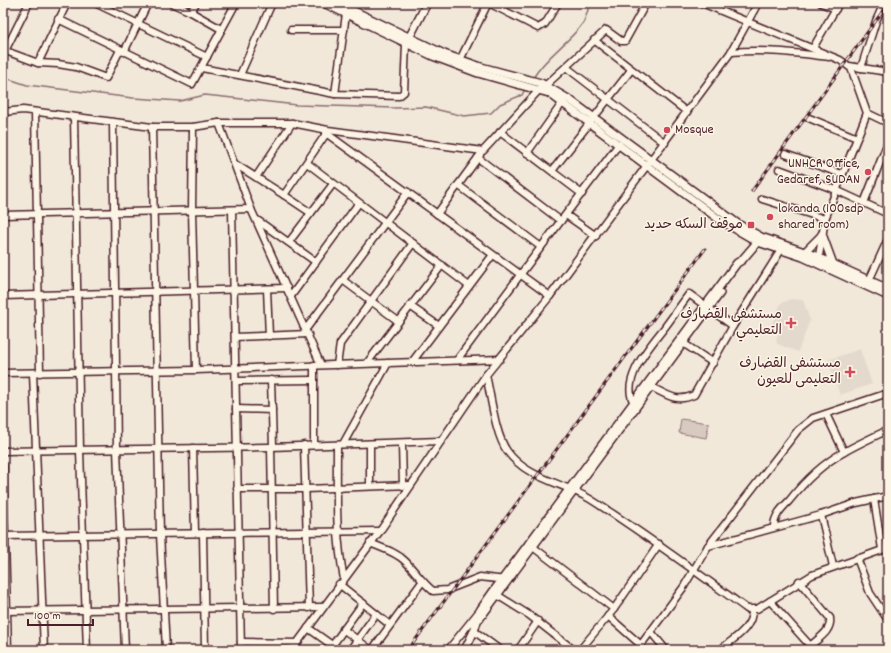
<svg xmlns="http://www.w3.org/2000/svg" width="891" height="653" viewBox="0 0 891 653" font-family="Dekko,'Playpen Sans Arabic',sans-serif">
<style>
.built{fill:#e4d9cd}
.green{fill:#d8cac0;stroke:#917476}
.lines{fill:none;stroke-linecap:round;stroke-linejoin:round}
.stream{stroke:#8b6d6f;stroke-width:1.5}
.minor-casing{stroke:#4a1f2b;stroke-width:9}
.major-casing{stroke:#4a1f2b;stroke-width:10}
.minor{stroke:#fcf5e5;stroke-width:6}
.major{stroke:#fcf5e5;stroke-width:7}
.rail-casing{stroke:#4a1f2b;stroke-width:3}
.rail{stroke:#fcf5e5;stroke-width:1.5;stroke-dasharray:4.5;stroke-linecap:butt}
.poi-dot{fill:#d1495b;stroke:#fcf5e5;stroke-width:1.5}
.labels{text-anchor:middle;dominant-baseline:central;stroke-width:3;stroke-linejoin:round;paint-order:stroke}
.poi-label{font-size:14px;fill:#4a1f2b;stroke:#fcf5e5;text-anchor:end}
</style>
<rect width="100%" height="100%" fill="#f1e8da"/>
<filter id="ink" filterUnits="userSpaceOnUse"><feTurbulence type="fractalNoise" baseFrequency=".025" numOctaves="2"/><feDisplacementMap in="SourceGraphic" scale="8" xChannelSelector="R" yChannelSelector="G"/><feConvolveMatrix kernelMatrix="1 2 1 2 8 2 1 2 1" color-interpolation-filters="sRGB"/></filter>
<g filter="url(#ink)">
<!-- built -->
<g class="built">
<path d="M791,299L803,300L810,320L798,352L777,344L776,339L780,330L771,326L781,303Z"/>
<path d="M860,349L872,384L840,395L828,360Z"/>
</g>
<!-- green -->
<path class="green" d="M681,419L709,423L706,438L679,433Z"/>
<g class="lines">
<!-- stream -->
<g class="stream">
<path d="M3,77L27,85L133,98L180,101L205,95L297,105L395,108L426,107L464,116L491,113L500,104L522,95L525,89"/>
<path d="M533,78C547,55 568,44 583,23C586,18 588,9 590,3"/>
</g>
<!-- minor casing -->
<g class="minor-casing">
<g id="minor">
<path d="M95,3L207,57"/>
<path d="M171,3L191,12"/>
<path d="M196,3L191,12L221,29"/>
<path d="M489,3L538,28L545,24L558,3"/>
<path d="M702,3L840,60L851,68L867,113L825,219L818,262"/>
<path d="M821,3L836,9"/>
<path d="M58,19L192,84L236,3"/>
<path d="M291,30H344"/>
<path d="M594,40L687,112"/>
<path d="M813,48L839,3"/>
<path d="M3,50L38,63L58,64L76,67L106,78L120,50"/>
<path d="M5,51L29,3"/>
<path d="M124,52L148,3"/>
<path d="M731,52C765,49 796,53 829,57"/>
<path d="M460,60L488,3"/>
<path d="M38,63L67,3"/>
<path d="M849,66L888,72"/>
<path d="M566,67L665,143"/>
<path d="M202,68L335,94L399,96L404,92L406,44"/>
<path d="M861,68L876,21L884,3"/>
<path d="M240,75L272,3"/>
<path d="M546,85L606,30L621,41H625L646,3"/>
<path d="M335,94L346,14"/>
<path d="M3,112L23,110L152,127H193L219,123L251,209L321,365"/>
<path d="M35,112L40,373"/>
<path d="M867,113L888,123"/>
<path d="M74,117L80,451L87,650"/>
<path d="M809,118L857,138"/>
<path d="M113,123L117,449L125,650"/>
<path d="M219,123H292L328,130L483,151L540,89"/>
<path d="M152,127L160,534L166,650"/>
<path d="M193,127L192,211L196,370"/>
<path d="M500,132L582,194"/>
<path d="M326,133L550,296"/>
<path d="M527,153L563,102"/>
<path d="M785,154L842,174"/>
<path d="M478,158L561,221"/>
<path d="M307,163L469,286"/>
<path d="M235,164L284,195L328,131"/>
<path d="M779,169L836,190L888,214"/>
<path d="M552,171L631,70"/>
<path d="M256,177L292,123"/>
<path d="M458,185L541,247"/>
<path d="M284,195L311,213L333,184"/>
<path d="M762,199L825,219"/>
<path d="M864,203L888,142"/>
<path d="M232,210L241,650"/>
<path d="M437,214L480,155"/>
<path d="M3,215L251,209"/>
<path d="M566,215L596,236"/>
<path d="M257,220L316,262"/>
<path d="M289,242L311,213"/>
<path d="M344,281L398,321"/>
<path d="M868,283L888,239"/>
<path d="M267,289L269,336"/>
<path d="M3,296L287,288"/>
<path d="M291,296L358,204"/>
<path d="M410,306L439,326"/>
<path d="M306,329L408,192"/>
<path d="M235,337L308,334"/>
<path d="M683,343L713,363"/>
<path d="M457,360L520,275L619,144"/>
<path d="M412,362L492,256"/>
<path d="M367,363L442,265"/>
<path d="M337,365L340,344L413,243"/>
<path d="M3,373L196,370L500,359"/>
<path d="M33,373L44,650"/>
<path d="M486,375C491,396 495,434 507,451C527,479 562,482 590,499C644,533 695,571 747,609H757L812,575L888,548"/>
<path d="M271,380L273,446"/>
<path d="M236,381L314,380"/>
<path d="M651,387C668,395 676,403 694,395L733,326L781,250"/>
<path d="M636,406C617,382 651,345 665,327C673,316 681,305 689,294L733,326"/>
<path d="M236,409L272,410"/>
<path d="M826,414L844,452"/>
<path d="M402,443L403,486"/>
<path d="M343,444L388,363"/>
<path d="M370,444V486"/>
<path d="M304,445L309,608"/>
<path d="M314,445V365"/>
<path d="M337,445C337,489 335,535 344,579"/>
<path d="M271,447L274,609"/>
<path d="M193,448L195,533"/>
<path d="M3,451L271,447L440,441"/>
<path d="M3,465L8,650"/>
<path d="M237,489H306L410,485"/>
<path d="M874,499L882,549"/>
<path d="M821,515L833,566"/>
<path d="M774,527C774,516 781,509 789,501C804,482 822,464 844,452C858,444 873,437 888,430"/>
<path d="M203,533L205,650"/>
<path d="M3,536L380,531"/>
<path d="M370,543C382,548 396,552 405,561C415,571 422,582 433,591L447,590L480,577L506,580"/>
<path d="M708,546L821,515L856,503L888,496"/>
<path d="M533,547L614,609"/>
<path d="M857,558L870,593L888,620"/>
<path d="M799,581L830,618C832,631 819,638 810,646"/>
<path d="M339,584L390,625"/>
<path d="M494,593L529,615L574,650"/>
<path d="M770,601L814,650"/>
<path d="M3,611L322,607"/>
<path d="M608,616L641,645"/>
<path d="M308,628L339,650"/>
<path d="M343,629L371,650"/>
<path d="M474,631L500,650"/>
<path d="M651,632L666,650"/>
<path d="M241,642L297,643"/>
<path d="M292,650L380,531L486,375L550,296L731,52L758,3"/>
<path d="M329,650L363,603"/>
<path d="M350,650L376,614"/>
<path d="M372,650L422,582"/>
<path d="M448,650L481,609"/>
<path d="M518,650L538,621"/>
<path d="M580,650L614,609L659,544"/>
<path d="M637,650L683,588L708,546L798,430L813,418L888,393"/>
<path d="M720,650C733,639 753,628 752,610"/>
</g>
</g>
<!-- major casing -->
<g class="major-casing">
<g id="major">
<path d="M324,3L433,56L478,73L549,93L720,220L758,242L803,257L888,296"/>
<path d="M337,3L444,54L481,67L541,83L570,100L738,224L761,237L813,255L888,289"/>
<path d="M407,42L427,3"/>
<path d="M822,234L833,264"/>
<path d="M805,252L821,236"/>
<path d="M480,618L720,293"/>
<path d="M465,650L474,631L481,609L493,592L737,263L742,260L760,239"/>
</g>
</g>
<!-- minor -->
<use href="#minor" class="minor"/>
<!-- major -->
<use href="#major" class="major"/>
<!-- rail casing -->
<g class="rail-casing">
<g id="rail">
<path d="M752,191L888,4"/>
<path d="M408,650L705,249"/>
</g>
</g>
<!-- rail -->
<use href="#rail" class="rail"/>
</g>
</g>
<!-- markers -->
<g class="poi-dot">
<circle cx="667" cy="130" r="4"/>
<circle cx="868" cy="172" r="4"/>
<circle cx="770" cy="217" r="4"/>
<rect x="747" y="221" width="8" height="8" rx="2"/>
<path d="M789 317h4v4h4v4h-4v4h-4v-4h-4v-4h4z"/>
<path d="M848 366h4v4h4v4h-4v4h-4v-4h-4v-4h4z"/>
</g>
<g class="labels">
<!-- poi labels -->
<g class="poi-label">
<text x="675" y="130" text-anchor="start">Mosque</text>
<text x="860" y="164">UNHCR Office,<tspan x="860" dy="16">Gedaref, SUDAN</tspan></text>
<text x="778" y="209" text-anchor="start">lokanda (100sdp<tspan x="778" dy="16">shared room)</tspan></text>
<text x="743" y="225">موقف السكه حديد</text>
<text x="782" y="315">مستشفى القضارف<tspan x="782" dy="16">التعليمي</tspan></text>
<text x="841" y="364">مستشفى القضارف<tspan x="841" dy="16">التعليمى للعيون</tspan></text>
</g>
</g>
<!-- margin -->
<rect width="891" height="653" fill="none" stroke="#fcf5e5" stroke-width="16"/>
<rect x="8" y="8" width="875" height="637" fill="none" stroke="#4a1f2b" stroke-width="1.5" filter="url(#ink)"/>
<!-- scale -->
<path d="M28 619v6h65v-6" fill="none" stroke="#4a1f2b" stroke-width="2"/>
<text x="34" y="619" font-size="12" fill="#4a1f2b" stroke="#fcf5e5" stroke-width="3" paint-order="stroke">100 m</text>
</svg>
